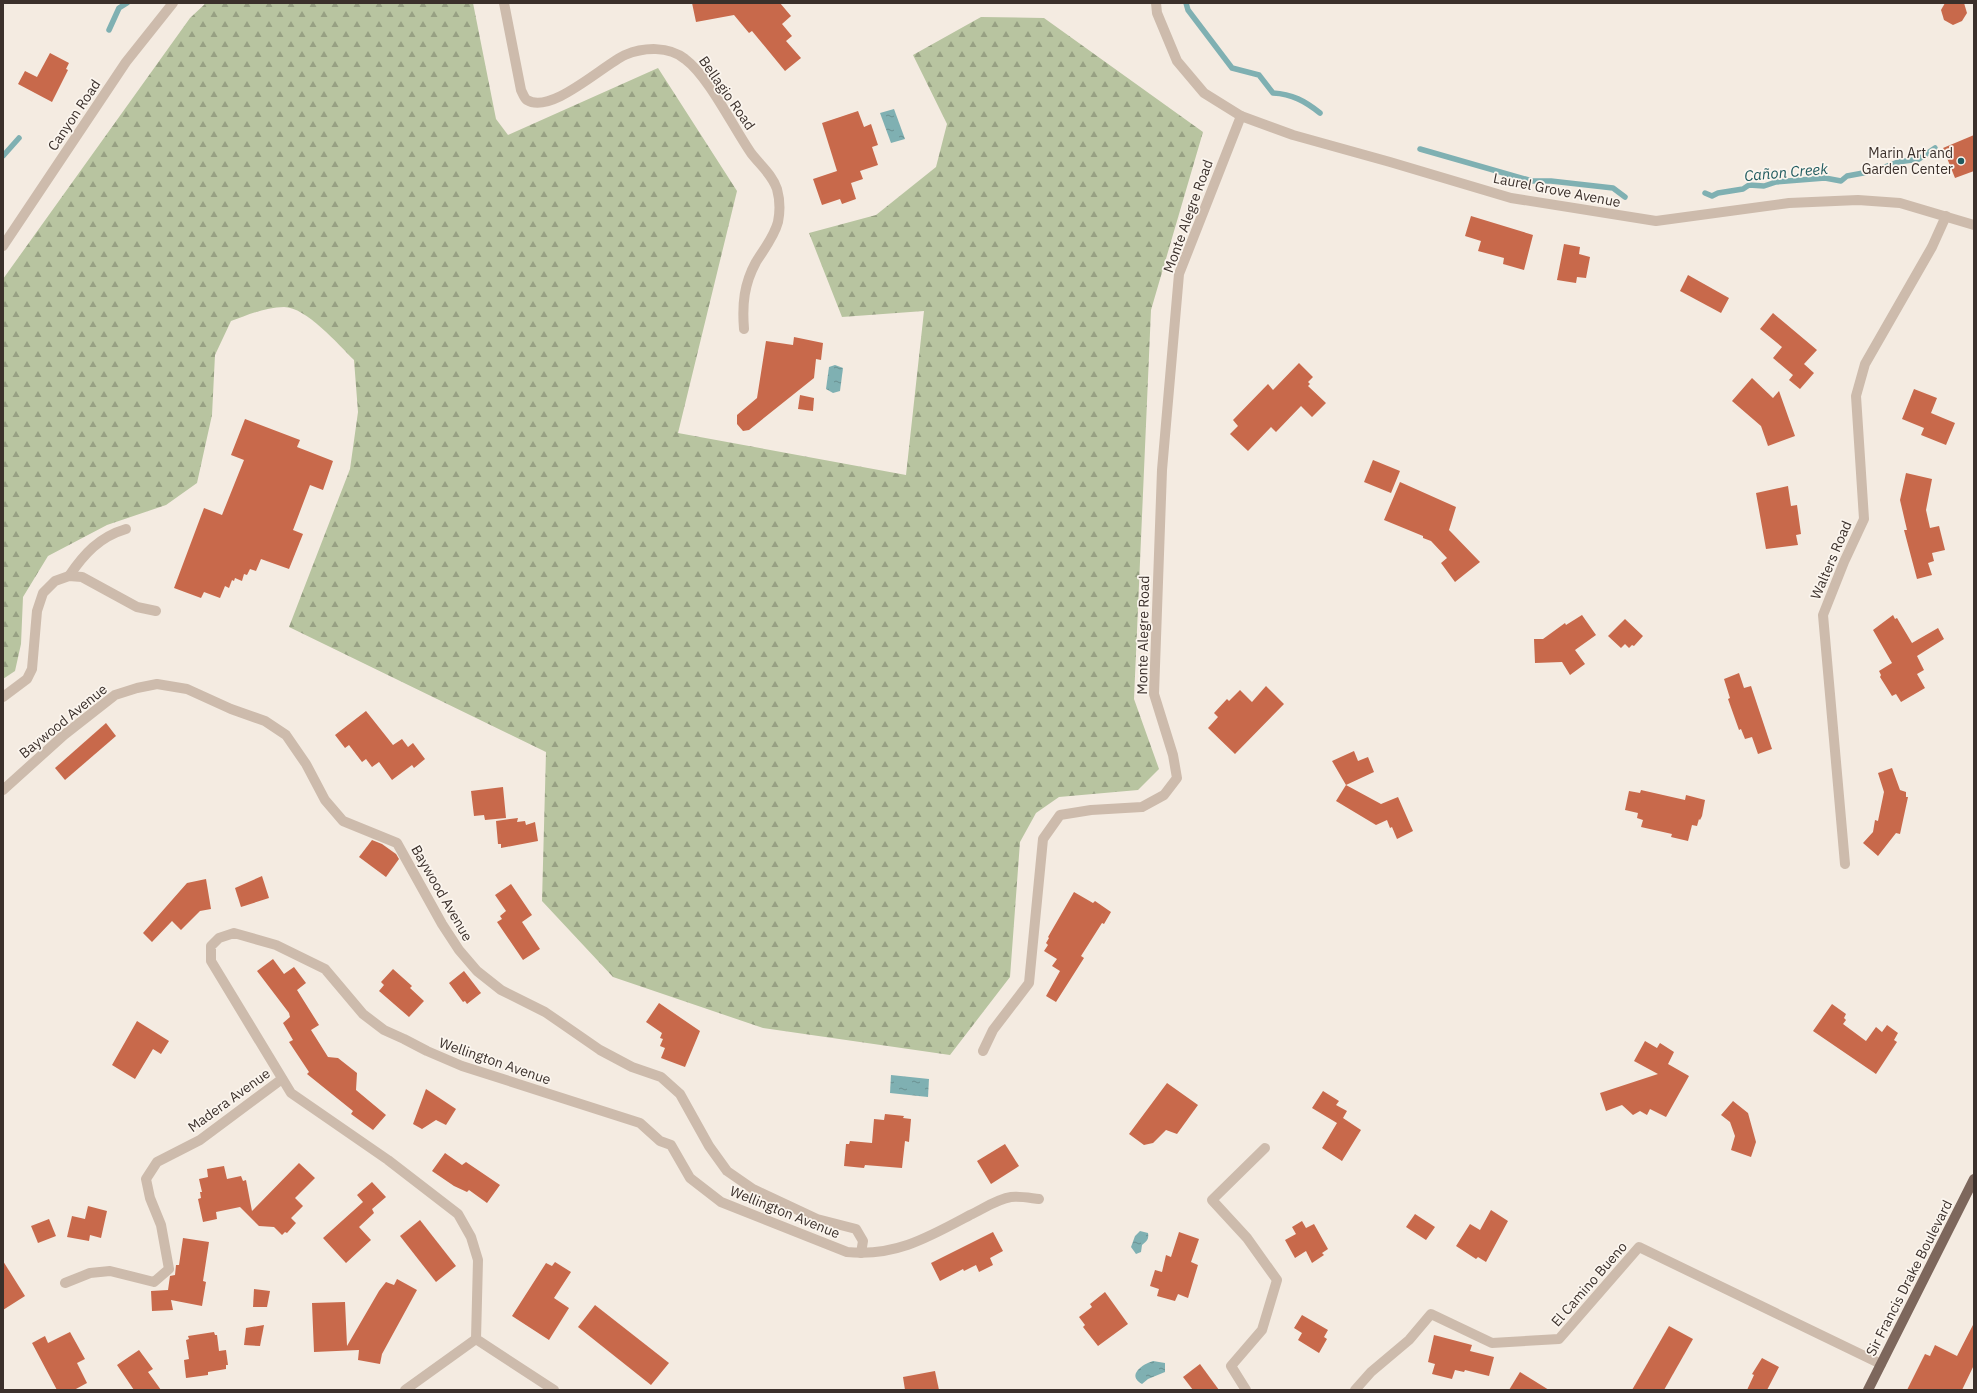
<svg xmlns="http://www.w3.org/2000/svg" width="1977" height="1393" viewBox="0 0 1977 1393" font-family="'IBM Plex Sans',sans-serif">
<style>
.forest{fill:url(#forest-firs)}
.water{fill:url(#water-ripples)}
.lines{fill:none;stroke-linecap:round;stroke-linejoin:round}
.stream{stroke:#7fb0b2;stroke-width:5.5}
.building{fill:#c8694b}
.minor{stroke:#cdbbac;stroke-width:10}
.major{stroke:#7d675c;stroke-width:10}
.poi-dot{fill:#1f5a5e;stroke:#fbf5ee;stroke-width:1.5}
.labels{text-anchor:middle;dominant-baseline:central;stroke-width:3.5;stroke-linejoin:round;paint-order:stroke}
.street-label{font-size:14px;fill:#3b302b;stroke:#fbf5ee}
.poi-label{font-size:14px;fill:#3b302b;stroke:#fbf5ee;text-anchor:end}
.water-label{font-size:15px;font-style:italic;fill:#1f5a5e;stroke:#fbf5ee}
</style>
<defs>
<pattern id="forest-firs" width="22" height="20" patternUnits="userSpaceOnUse"><rect width="22" height="20" fill="#b8c4a0"/><path d="M5 1l3.5 6h-7zM16 11l3.5 6h-7z" fill="#97a083"/></pattern>
<pattern id="water-ripples" width="26" height="14" patternUnits="userSpaceOnUse"><rect width="26" height="14" fill="#7fb0b2"/><path d="M2 4q2-2 4 0t4 0M15 11q2-2 4 0t4 0" fill="none" stroke="#699091"/></pattern>
</defs>
<rect width="100%" height="100%" fill="#f4ebe1"/>
<!-- forest -->
<path class="forest" d="M206,3H473L496,119L508,135L658,68L737,191L678,433L906,475L924,311L842,317L809,233L876,215L936,167L947,124L913,55L981,17L1044,18L1203,132L1151,310L1134,699L1159,769L1138,790L1059,797L1036,813L1020,842L1010,977L950,1055L763,1028L613,977L542,901L546,752L289,627L350,469L358,412L354,360C339,345 306,307 284,307C266,307 248,315 231,321L215,355L212,415L197,483L166,505L107,525L48,556L23,597L21,644L15,671L3,679V279L190,18Z"/>
<!-- water -->
<g class="water">
<path d="M894,109L905,139L891,143L880,113Z"/>
<path d="M835,365L843,368L840,391L833,393L826,389L829,367Z"/>
<path d="M891,1075L929,1079L928,1097L890,1093Z"/>
<path d="M1140,1231L1148,1233C1149,1239 1147,1241 1142,1245L1141,1252L1136,1254L1131,1247L1135,1236Z"/>
<path d="M1153,1361L1165,1363V1372L1148,1379L1142,1384C1126,1375 1143,1364 1153,1361Z"/>
</g>
<g class="lines">
<!-- stream -->
<g class="stream">
<path d="M1186,3L1188,10L1232,68L1259,75L1273,93C1292,94 1305,101 1320,113"/>
<path d="M109,30L119,8L127,3"/>
<path d="M1420,149L1532,181H1551L1613,188L1625,197"/>
<path d="M3,156L19,138"/>
<path d="M1705,193L1712,196L1718,193L1743,189L1749,185L1764,186L1776,182L1825,178L1841,181L1847,176L1874,171L1898,162L1919,159L1935,148"/>
</g>
</g>
<!-- building -->
<g class="building">
<path d="M692,3H780L791,16L782,24L792,36L786,41L801,58L785,71L752,31L749,33L734,15L696,22Z"/>
<path d="M1945,3H1964L1967,13L1962,21L1953,25L1944,20L1941,10Z"/>
<path d="M50,53L69,63L66,69L68,70L52,102L18,84L25,71L37,77Z"/>
<path d="M858,111L864,127L871,124L878,145L872,147L878,165L860,171L863,179L851,183L856,199L842,204L840,199L822,205L813,179L837,171L822,123Z"/>
<path d="M1974,135V171L1955,178L1943,148Z"/>
<path d="M1471,216L1533,235L1524,270L1503,264L1504,258L1478,251L1481,241L1465,236Z"/>
<path d="M1564,244L1580,247L1579,254L1590,257L1586,278L1577,277L1576,283L1557,280Z"/>
<path d="M1688,275L1729,298L1721,313L1680,291Z"/>
<path d="M1773,313L1817,350L1804,364L1814,373L1800,389L1789,380L1793,375L1773,358L1782,347L1760,329Z"/>
<path d="M794,337L823,343L821,360L816,359L814,378L749,430L743,431L737,424V415L757,398L766,341L793,345Z"/>
<path d="M1299,363L1313,377L1308,382L1310,384L1308,386L1326,403L1312,417L1301,406L1276,432L1271,427L1248,451L1230,434L1238,426L1233,420L1268,384L1273,390Z"/>
<path d="M1752,378L1773,398L1779,391L1795,436L1768,446L1761,426L1732,401Z"/>
<path d="M1914,389L1937,398L1931,413L1955,423L1946,445L1921,435L1924,428L1902,419Z"/>
<path d="M800,395L814,398L813,411L798,409Z"/>
<path d="M245,419L300,440L297,447L333,461L323,490L310,485L293,530L303,534L289,569L261,559L256,571L250,569L247,575L244,574L242,581L235,578L234,581L232,580L229,588L225,586L220,598L204,592L201,598L174,588L204,508L222,515L244,460L231,455Z"/>
<path d="M1373,460L1400,471L1391,493L1364,482Z"/>
<path d="M1906,473L1932,479L1926,510L1930,528L1939,526L1945,550L1932,553L1934,561L1928,563L1932,575L1917,579L1904,530H1907L1900,500Z"/>
<path d="M1400,482L1456,507L1449,530L1480,562L1455,582L1441,563L1447,558L1431,541L1423,538V536L1384,520Z"/>
<path d="M1788,486L1791,506L1797,505L1801,534L1796,535L1798,545L1766,549L1756,493Z"/>
<path d="M1582,615L1596,635L1575,650L1585,664L1570,675L1562,662L1535,663L1534,639H1543L1565,623L1566,625Z"/>
<path d="M1893,615L1895,619L1897,618L1912,643L1938,628L1944,639L1917,656L1924,670L1917,674L1925,688L1901,702L1896,694L1892,696L1880,677L1881,675L1879,671L1892,663L1873,630Z"/>
<path d="M1625,619L1643,636L1634,646L1632,645L1629,648L1625,644L1621,648L1608,636Z"/>
<path d="M1739,673L1744,688L1751,686L1772,749L1758,754L1752,737L1745,739L1741,729L1739,730L1728,699L1730,698L1724,679Z"/>
<path d="M1266,686L1284,704L1235,754L1208,728L1218,717L1214,713L1227,699L1229,701L1240,690L1252,702Z"/>
<path d="M366,711L393,745L402,739L408,747L413,743L425,759L414,768L412,765L392,780L379,762L372,767L366,759L362,762L349,745L345,748L335,735Z"/>
<path d="M106,723L116,736L65,780L55,768Z"/>
<path d="M1354,751L1358,761L1368,757L1374,772L1346,785L1381,804L1398,797L1413,831L1397,839L1392,827L1390,828L1387,820L1376,825L1336,801L1346,785L1332,761Z"/>
<path d="M1892,768L1900,790L1906,792V797H1908L1900,834L1896,833L1878,856L1863,843L1873,832L1875,820L1878,821L1884,792L1878,773Z"/>
<path d="M503,787L506,818L485,820L484,815L474,816L471,791Z"/>
<path d="M1641,790L1685,800L1686,795L1705,800L1702,816L1700,820L1699,819L1697,826L1692,825L1688,841L1671,837L1672,834L1641,827L1643,820L1637,818L1638,813L1625,810L1629,791L1640,793Z"/>
<path d="M518,818L517,822L525,821L526,825L535,822L538,841L501,848V844H498L496,821Z"/>
<path d="M372,840L382,844L396,854L399,859L386,877L359,857Z"/>
<path d="M262,876L269,898L241,907L235,888Z"/>
<path d="M206,879L211,909L200,911L181,930L172,921L152,942L143,933L187,883Z"/>
<path d="M511,884L532,915L522,922L540,949L523,960L497,922L502,919L500,916L506,911L495,895Z"/>
<path d="M1074,892L1093,903L1095,901L1111,912L1104,924L1102,923L1081,956L1084,958L1056,1002L1046,996L1060,971L1052,966L1057,959L1044,951L1048,945L1046,943L1049,938L1048,937Z"/>
<path d="M273,959L284,974L294,967L306,983L297,990L319,1025L311,1030L328,1057L338,1058L357,1073L356,1090L386,1115L373,1130L351,1114L353,1111L307,1074L309,1072L289,1042L293,1040L283,1023L290,1017L289,1013L257,971Z"/>
<path d="M393,969L412,986L410,988L424,1001L409,1017L379,991L384,985L381,982Z"/>
<path d="M464,971L481,993L467,1004L465,1001L463,1002L449,983Z"/>
<path d="M659,1003L700,1031L685,1067L661,1058L665,1048L660,1046L663,1039L660,1038L662,1033L646,1022Z"/>
<path d="M1832,1004L1846,1014L1844,1018L1846,1020L1843,1024L1866,1041L1876,1027L1882,1032L1887,1025L1898,1033L1894,1040L1897,1042L1876,1074L1813,1031Z"/>
<path d="M137,1021L169,1041L161,1054L153,1049L135,1079L112,1065Z"/>
<path d="M1645,1041L1657,1048L1660,1043L1674,1052L1668,1064L1689,1076L1666,1117L1650,1109L1647,1115L1640,1111L1633,1115L1622,1105L1606,1111L1600,1093L1658,1074L1634,1061Z"/>
<path d="M1167,1083L1198,1105L1177,1134L1166,1130L1153,1143L1144,1145L1129,1134Z"/>
<path d="M426,1089L456,1109L446,1125L436,1120L422,1129L413,1124Z"/>
<path d="M1323,1091L1339,1101L1336,1105L1347,1111L1343,1118L1361,1130L1342,1161L1322,1148L1337,1123L1312,1108Z"/>
<path d="M1733,1101L1748,1113L1756,1142L1751,1157L1731,1150L1735,1136L1730,1122L1721,1115Z"/>
<path d="M885,1114L904,1116L903,1118L911,1119L909,1142L905,1141L902,1168L865,1165L864,1168L844,1166L846,1144H849L850,1141L872,1143L874,1119L884,1120Z"/>
<path d="M1005,1144L1019,1166L991,1184L977,1161Z"/>
<path d="M445,1153L462,1165L466,1162L500,1185L487,1203L469,1190L467,1192L454,1186L432,1171Z"/>
<path d="M299,1163L315,1178L295,1198L303,1206L291,1218L296,1223L287,1233L285,1232L282,1235L274,1227L259,1226L240,1207L216,1212L217,1219L203,1222L198,1199L201,1198L200,1192H202L199,1179L208,1177L207,1169L224,1166L227,1179L241,1176L243,1181L246,1180L252,1211Z"/>
<path d="M372,1182L386,1197L372,1209L374,1213L359,1227L371,1240L346,1263L323,1238L363,1202L357,1195Z"/>
<path d="M88,1206L107,1211L101,1238L90,1235L89,1241L67,1237L72,1216L85,1219Z"/>
<path d="M1491,1210L1508,1221L1486,1262L1478,1257L1476,1259L1456,1246L1470,1224L1480,1230Z"/>
<path d="M1415,1214L1435,1227L1426,1240L1406,1227Z"/>
<path d="M49,1219L56,1236L38,1243L31,1226Z"/>
<path d="M420,1220L456,1266L436,1282L400,1236Z"/>
<path d="M1302,1221L1306,1228L1314,1224L1328,1249L1322,1253L1324,1255L1312,1263L1306,1251L1295,1258L1285,1240L1296,1234L1292,1227Z"/>
<path d="M993,1232L1003,1251L990,1258L993,1265L979,1272L976,1265L964,1271L963,1269L940,1281L931,1263Z"/>
<path d="M1179,1232L1199,1239L1191,1262L1198,1265L1188,1298L1178,1294L1175,1301L1157,1296L1159,1289L1150,1286L1155,1270L1162,1272L1166,1255L1171,1257Z"/>
<path d="M183,1238L209,1242L203,1281L206,1282L202,1306L171,1300L173,1310L152,1311L151,1291L168,1290L170,1276L175,1275L176,1265H179Z"/>
<path d="M3,1261L25,1296L3,1310Z"/>
<path d="M555,1262L571,1272L554,1298L569,1308L549,1340L512,1316L546,1263L552,1266Z"/>
<path d="M397,1279L417,1290L382,1354L380,1364L358,1360L359,1350L314,1352L312,1303L345,1302L347,1346L379,1291L386,1282L394,1285Z"/>
<path d="M254,1289L270,1291L267,1307H253Z"/>
<path d="M1105,1292L1128,1324L1098,1346L1083,1327L1085,1325L1079,1317L1092,1307L1090,1304Z"/>
<path d="M595,1305L669,1363L651,1385L578,1327Z"/>
<path d="M1302,1315L1328,1330L1324,1337L1327,1339L1319,1353L1298,1340L1302,1333L1294,1328Z"/>
<path d="M1974,1323V1365L1962,1390H1907L1925,1354L1930,1356L1935,1345L1957,1356Z"/>
<path d="M264,1325L260,1346L244,1345L246,1328Z"/>
<path d="M1669,1326L1693,1339L1664,1390H1632Z"/>
<path d="M70,1332L85,1359L77,1363L87,1383L74,1390H57L32,1343L45,1336L48,1343Z"/>
<path d="M214,1332L215,1335H217L219,1351L226,1350L228,1365H226V1369L208,1372V1375L186,1378L184,1360L189,1359L186,1340L189,1339L188,1336Z"/>
<path d="M1434,1335L1472,1345L1470,1351L1494,1357L1489,1376L1465,1370L1464,1372L1455,1370L1452,1379L1432,1374L1435,1364L1428,1362Z"/>
<path d="M139,1350L153,1369L148,1372L161,1390H134L117,1365Z"/>
<path d="M1762,1358L1779,1367L1767,1390H1747L1754,1375L1752,1374Z"/>
<path d="M1200,1364L1219,1390H1193L1183,1377Z"/>
<path d="M935,1371L939,1390H905L903,1377Z"/>
<path d="M1520,1372L1549,1390H1509Z"/>
</g>
<g class="lines">
<!-- minor -->
<g class="minor">
<path d="M504,3L521,90C523,94 524,98 527,100C551,115 603,65 625,55C644,47 669,46 685,59C709,77 733,127 751,153C760,165 772,174 777,189C780,200 780,212 778,222C774,237 764,249 756,262C744,284 742,304 744,329"/>
<path d="M1156,3L1157,13L1177,61L1204,93L1241,116L1293,135L1390,162L1511,198L1656,221L1789,203L1858,200L1900,203L1974,225"/>
<path d="M3,246L126,62L173,3"/>
<path d="M69,576C84,554 99,537 126,529"/>
<path d="M3,697L27,679L32,669L37,611L43,593L55,581L69,576L82,577L137,607L156,611"/>
<path d="M3,790L64,735L115,695L137,688L157,684L187,689L231,709L265,721L286,735L306,764L325,800L343,821L397,843L442,924L459,950L477,971L501,990L545,1012L600,1050L632,1067L661,1077L680,1094L709,1146L727,1171L753,1189L817,1219L856,1229L863,1241L861,1253"/>
<path d="M1845,864L1823,615L1844,562L1864,519L1856,396L1865,364L1932,247L1946,216"/>
<path d="M983,1051L993,1030L1029,983L1043,839L1060,815L1091,810L1142,807L1164,795L1177,778L1173,755L1154,694L1162,470L1179,274L1241,116"/>
<path d="M65,1283L90,1273L110,1271L154,1282L169,1269L161,1225L150,1198L146,1179L157,1162L200,1140L282,1079"/>
<path d="M405,1390L476,1339"/>
<path d="M554,1390L476,1339L478,1260L471,1237L458,1214L388,1160L291,1093L211,961V946L219,938L234,933L276,945L325,969L363,1014L384,1030L404,1039L427,1051L462,1066L640,1123L660,1141L671,1145L690,1178L721,1202L847,1252C895,1257 929,1237 970,1215C983,1209 997,1199 1011,1197C1020,1196 1030,1198 1039,1199"/>
<path d="M1246,1390L1231,1366L1262,1330L1277,1280L1247,1238L1212,1200L1265,1148"/>
<path d="M1355,1390L1371,1372L1409,1340L1431,1314L1492,1343L1559,1339L1639,1247L1881,1364"/>
</g>
<!-- major -->
<path class="major" d="M1868,1390L1974,1179"/>
</g>
<!-- markers -->
<circle class="poi-dot" cx="1961" cy="161" r="4"/>
<g class="labels">
<!-- street labels -->
<g class="street-label">
<text transform="translate(727 93) rotate(55)">Bellagio Road</text>
<text transform="translate(74 115) rotate(-56)">Canyon Road</text>
<text transform="translate(1557 190) rotate(11)">Laurel Grove Avenue</text>
<text transform="translate(1188 216) rotate(-70)">Monte Alegre Road</text>
<text transform="translate(1831 560) rotate(-67)">Walters Road</text>
<text transform="translate(1143 635) rotate(-89)">Monte Alegre Road</text>
<text transform="translate(63 721) rotate(-39)">Baywood Avenue</text>
<text transform="translate(442 893) rotate(60)">Baywood Avenue</text>
<text transform="translate(495 1061) rotate(19)">Wellington Avenue</text>
<text transform="translate(229 1100) rotate(-36)">Madera Avenue</text>
<text transform="translate(785 1212) rotate(22)">Wellington Avenue</text>
<text transform="translate(1909 1278) rotate(-63)">Sir Francis Drake Boulevard</text>
<text transform="translate(1589 1284) rotate(-49)">El Camino Bueno</text>
</g>
<!-- poi labels -->
<g class="poi-label">
<text x="1953" y="153">Marin Art and<tspan x="1953" dy="16">Garden Center</tspan></text>
</g>
<!-- water labels -->
<g class="water-label">
<text transform="translate(1786 172) rotate(-5)">Cañon Creek</text>
</g>
</g>
<!-- border -->
<rect width="1977" height="1393" fill="none" stroke="#3b302b" stroke-width="8"/>
</svg>
